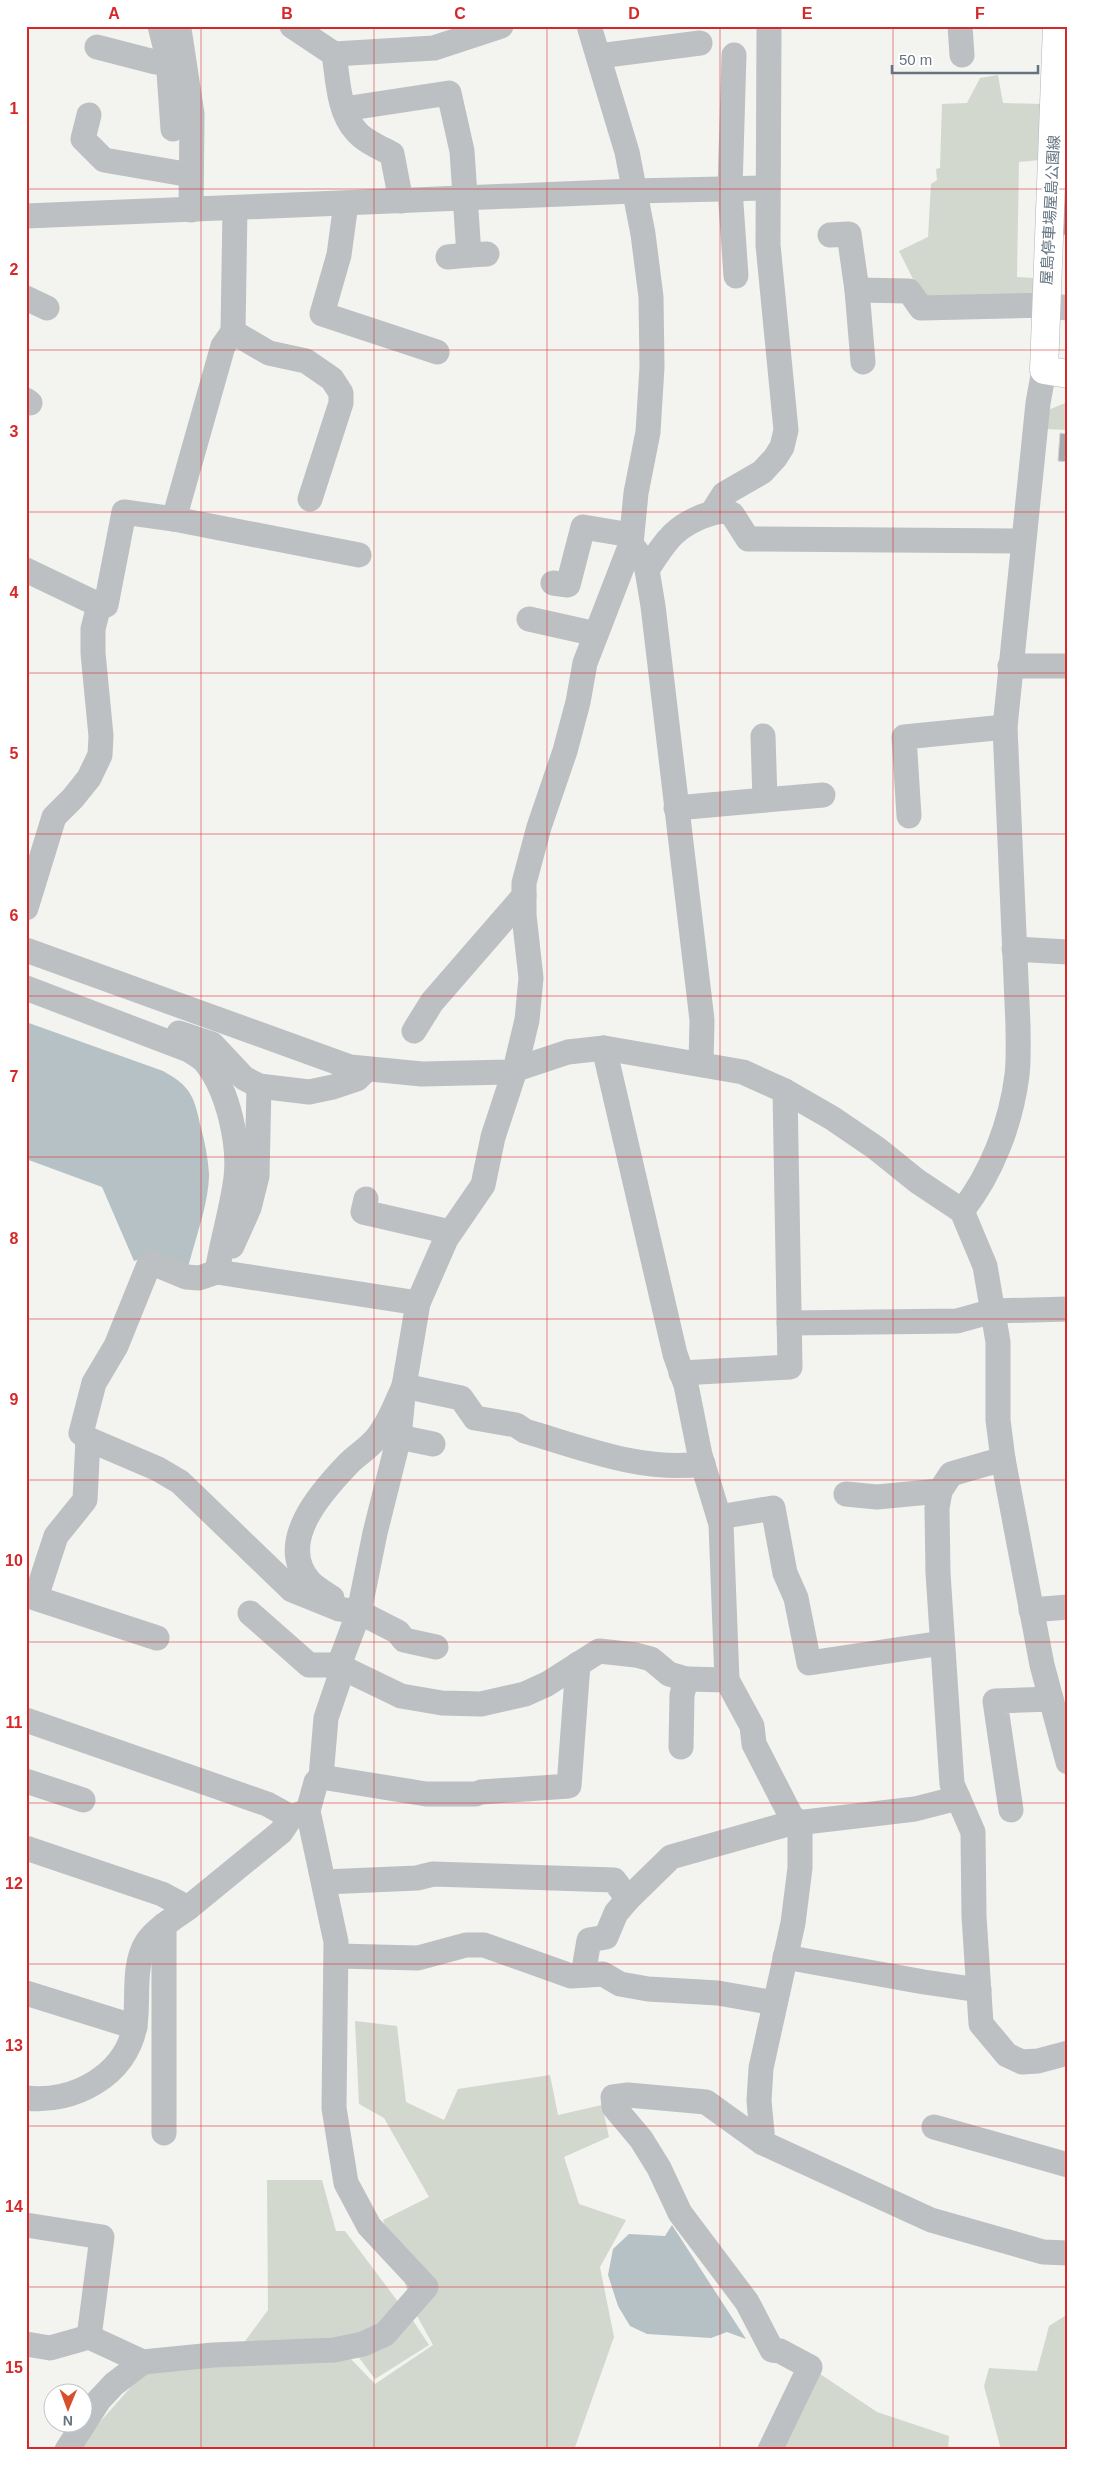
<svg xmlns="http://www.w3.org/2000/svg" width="1094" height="2476" viewBox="0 0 1094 2476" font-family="Arial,'Noto Sans JP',sans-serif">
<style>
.green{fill:#d3d8cf}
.water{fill:#b5c1c5}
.building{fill:#a4acb0;stroke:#d5d4d2}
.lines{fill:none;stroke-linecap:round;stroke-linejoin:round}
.major-casing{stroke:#b0b4b7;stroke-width:29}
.minor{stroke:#bcc0c3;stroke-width:25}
.major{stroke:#fff;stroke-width:28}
.grid{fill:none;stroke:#d62828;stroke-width:1;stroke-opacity:0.55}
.labels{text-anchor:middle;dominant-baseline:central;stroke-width:5;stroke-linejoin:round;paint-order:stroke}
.street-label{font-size:15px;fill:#64747f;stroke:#fff}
.neatline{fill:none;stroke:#d62828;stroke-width:2}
.grid-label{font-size:16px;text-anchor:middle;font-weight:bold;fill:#d62828}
</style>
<rect width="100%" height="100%" fill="#f3f3ef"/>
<!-- green -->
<g class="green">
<path d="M998,75L1003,103L1042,104L1041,160L1019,162L1017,277L1034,278L1032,300L925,303L899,251L928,237L931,184L937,180L936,169L940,168L942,104L967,103L980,78Z"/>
<path d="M1068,402V430L1046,429L1048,410Z"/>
<path d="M355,2021L397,2026L406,2102L444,2120L458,2089L550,2075L558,2115L602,2105L609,2137L564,2157L579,2204L626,2220L600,2267L614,2337L574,2450H75L146,2370L349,2357L375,2384L433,2345L415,2312L383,2220L429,2197L384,2118L359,2104Z"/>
<path d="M267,2180H322L336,2231H345L402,2307L363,2340L240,2348L268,2310Z"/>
<path d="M408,2313L429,2345L375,2379L354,2351Z"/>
<path d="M1068,2314V2450H1001L984,2386L989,2368L1037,2371L1049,2326Z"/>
<path d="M817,2372L877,2412L949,2436L948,2450H776Z"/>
</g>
<!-- water -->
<g class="water">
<path d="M26,1022L163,1071C192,1087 194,1097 201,1128C205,1143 208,1158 209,1174C209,1204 194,1242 187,1272L152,1255L134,1261L102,1187L26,1159Z"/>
<path d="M672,2225L746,2339L727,2332L711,2338L647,2334L630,2326L618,2306L608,2275L613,2249L629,2234L665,2236Z"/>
</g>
<!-- building -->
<g class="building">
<path d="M1063,195H1068V235H1062Z"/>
<path d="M1060,433L1068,434V462L1058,461Z"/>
</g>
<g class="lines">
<!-- major casing -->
<g class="major-casing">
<path id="major" d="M1057,26L1044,370L1068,374"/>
</g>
<!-- minor -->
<g class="minor">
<path d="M160,26L168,58L178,56"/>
<path d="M292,26L334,54C338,79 338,111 356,131C364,141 381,148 392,154L401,201"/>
<path d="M589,26L627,152L643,234L651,297L652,367L648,432L636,493L631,544L646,564L653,606L702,1020L701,1064"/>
<path d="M960,26L962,55"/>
<path d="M179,29L192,114L191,210"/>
<path d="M97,47L155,62L168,58L173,129"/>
<path d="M334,54L434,48L501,26"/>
<path d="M734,55L730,189L736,276"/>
<path d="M599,56L700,43"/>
<path d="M344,109L449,93L462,151L469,255L487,254"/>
<path d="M89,115L83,139L104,160L191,175"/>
<path d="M346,203L339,255L322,314L437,352"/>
<path d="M235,208L233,332L269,353L306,361L332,379L341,393V403L310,499"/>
<path d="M26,216L634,191L767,188"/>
<path d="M830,235L849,234L857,290L909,291L921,308L1046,305L1068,308"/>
<path d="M448,257L469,255"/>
<path d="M857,290L863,362"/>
<path d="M26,298L47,308"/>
<path d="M26,400L30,403"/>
<path d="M712,513L723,511L732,514L748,539L1023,541"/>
<path d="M174,519L223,346L233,332"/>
<path d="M26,570L99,605L93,629V653L101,736L100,755L89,778L73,798L54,817L26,908"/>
<path d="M647,570C666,540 676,524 712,513L724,494L762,472L775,458L782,447L786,430L768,245L769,26"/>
<path d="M553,583L568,585L583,527L631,535"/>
<path d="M99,605H106L124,512L174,519L359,555"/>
<path d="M529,619L596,634"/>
<path d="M1010,666H1068"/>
<path d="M765,800L823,795"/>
<path d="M676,808L765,800L763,736"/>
<path d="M909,816L904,737L1005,727"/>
<path d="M1014,949L1068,952"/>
<path d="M26,950L350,1067L422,1074L508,1072L568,1052L604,1048L743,1072L785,1091L832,1118L876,1148L917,1181L962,1211L985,1266L998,1342V1420L1003,1459L1042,1665L1068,1762"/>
<path d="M26,988L189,1050C195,1054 203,1058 207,1064C228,1091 240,1144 236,1178C232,1209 222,1241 217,1272"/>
<path d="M414,1031L432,1002L524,896"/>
<path d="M179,1033L212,1044L244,1078L259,1086L309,1092L333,1087L357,1079L367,1069"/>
<path d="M604,1048L675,1354L686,1385L700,1455L721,1524L727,1680"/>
<path d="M366,1199L363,1212L450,1232"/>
<path d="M962,1211C992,1173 1011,1123 1017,1075C1019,1058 1018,1041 1018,1025L1005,727L1038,403L1044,370"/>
<path d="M232,1246L249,1208L257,1176L259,1086"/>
<path d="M418,1303L217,1272L199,1278L186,1277L150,1262L116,1346L94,1383L81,1433L88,1439L158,1469L180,1482L292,1590L339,1609L359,1612L398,1632L404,1640L436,1647"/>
<path d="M789,1323L957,1321L993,1311L1068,1309"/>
<path d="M681,1373L790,1367L785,1091"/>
<path d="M399,1437L433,1444"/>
<path d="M1003,1459L951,1474L940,1491L937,1508L938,1573L952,1784L973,1832L974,1916L981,2024L1007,2055L1022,2062L1038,2061L1068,2053"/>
<path d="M846,1494L877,1497L940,1491"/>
<path d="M719,1517L773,1508L785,1573L796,1598L809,1663L942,1643"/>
<path d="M26,1595L157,1638"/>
<path d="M36,1597L56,1536L85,1500L88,1439"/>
<path d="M332,1598C325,1593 316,1588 310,1582C275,1543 321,1492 349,1463C357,1455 367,1449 375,1440C388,1425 396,1404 404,1386L461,1398L475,1418L516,1425L525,1431C583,1448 642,1472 703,1464"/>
<path d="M1031,1610L1068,1607"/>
<path d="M250,1613L309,1665H339"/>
<path d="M343,1668L401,1696L442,1703L481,1704L525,1694L547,1684L599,1651L636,1655L651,1659L669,1674L686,1679L682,1695L681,1747"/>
<path d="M686,1679L727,1680L752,1726L754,1744L791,1816L800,1823V1868L793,1923L761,2068L759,2101L763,2143L931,2220L1043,2252L1068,2253"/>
<path d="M26,1720L267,1804L291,1817"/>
<path d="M321,1777L426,1794H476L481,1792L569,1786L578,1664"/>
<path d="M26,1781L83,1800"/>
<path d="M1011,1810L995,1701L1051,1699"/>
<path d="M26,1848L162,1894L188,1908L281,1832L291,1817L308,1811L316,1782L321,1777L326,1718L343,1668L339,1665L359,1612L375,1533L399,1437L404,1386L418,1303L446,1239L483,1185L493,1137L515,1070L527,1020L531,978L524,915V883L539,827L565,751L578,702L585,663L631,544"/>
<path d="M324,1882L417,1878L433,1874L614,1880L628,1899L616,1913L606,1937L589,1940L583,1975"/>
<path d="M628,1899L671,1857L788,1824L915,1809L958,1798"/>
<path d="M337,1956L418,1958L466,1945H484L571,1976L603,1974L620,1984L648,1989L718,1993L775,2003"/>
<path d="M785,1957L924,1982L979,1990"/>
<path d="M26,1993L135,2027"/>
<path d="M26,2098C73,2104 127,2075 135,2025C139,1999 132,1965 147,1942C157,1928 174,1918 188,1908"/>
<path d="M934,2127L1068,2165"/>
<path d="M164,2133V1925"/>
<path d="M763,2143L706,2102L628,2095L613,2097L614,2107L641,2139L659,2168L680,2213L747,2302L772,2350L780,2351L810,2367L770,2450"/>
<path d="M26,2225L102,2237L89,2337"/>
<path d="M26,2344L50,2348L89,2337L143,2362"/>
<path d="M67,2450L99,2400L114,2384L143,2362L213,2355L334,2350L363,2344L385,2334L426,2287L369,2226L346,2183L334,2108L336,1942L308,1811"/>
</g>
<!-- major -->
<use href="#major" class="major"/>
</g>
<!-- grid -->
<path class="grid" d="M201,26V2450M374,26V2450M547,26V2450M720,26V2450M893,26V2450M26,189H1068M26,350H1068M26,512H1068M26,673H1068M26,834H1068M26,996H1068M26,1157H1068M26,1319H1068M26,1480H1068M26,1642H1068M26,1803H1068M26,1964H1068M26,2126H1068M26,2287H1068"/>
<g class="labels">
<!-- street labels -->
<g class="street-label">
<text transform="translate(1050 210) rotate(-87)">屋島停車場屋島公園線</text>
</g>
</g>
<!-- border -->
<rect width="1094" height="2476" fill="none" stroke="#ffffff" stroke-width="55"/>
<!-- north arrow -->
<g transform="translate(68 2408) rotate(181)"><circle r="24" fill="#ffffff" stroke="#c1c7cc"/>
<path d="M0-4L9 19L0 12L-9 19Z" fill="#d74f2c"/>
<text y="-8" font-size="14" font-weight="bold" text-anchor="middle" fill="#64747f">N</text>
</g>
<!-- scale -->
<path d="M892 65v8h146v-8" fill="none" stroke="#64747f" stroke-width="2.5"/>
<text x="899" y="65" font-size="15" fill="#64747f" stroke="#ffffff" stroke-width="4" paint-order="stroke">50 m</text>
<rect x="28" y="28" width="1038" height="2420" class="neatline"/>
<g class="grid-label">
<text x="114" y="19">A</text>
<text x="287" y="19">B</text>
<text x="460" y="19">C</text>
<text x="634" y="19">D</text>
<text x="807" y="19">E</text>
<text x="980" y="19">F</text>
<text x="14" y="114">1</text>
<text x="14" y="275">2</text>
<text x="14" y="437">3</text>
<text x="14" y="598">4</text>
<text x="14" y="759">5</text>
<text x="14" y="921">6</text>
<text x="14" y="1082">7</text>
<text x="14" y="1244">8</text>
<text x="14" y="1405">9</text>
<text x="14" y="1566">10</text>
<text x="14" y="1728">11</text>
<text x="14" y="1889">12</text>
<text x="14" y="2051">13</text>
<text x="14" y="2212">14</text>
<text x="14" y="2373">15</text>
</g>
</svg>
